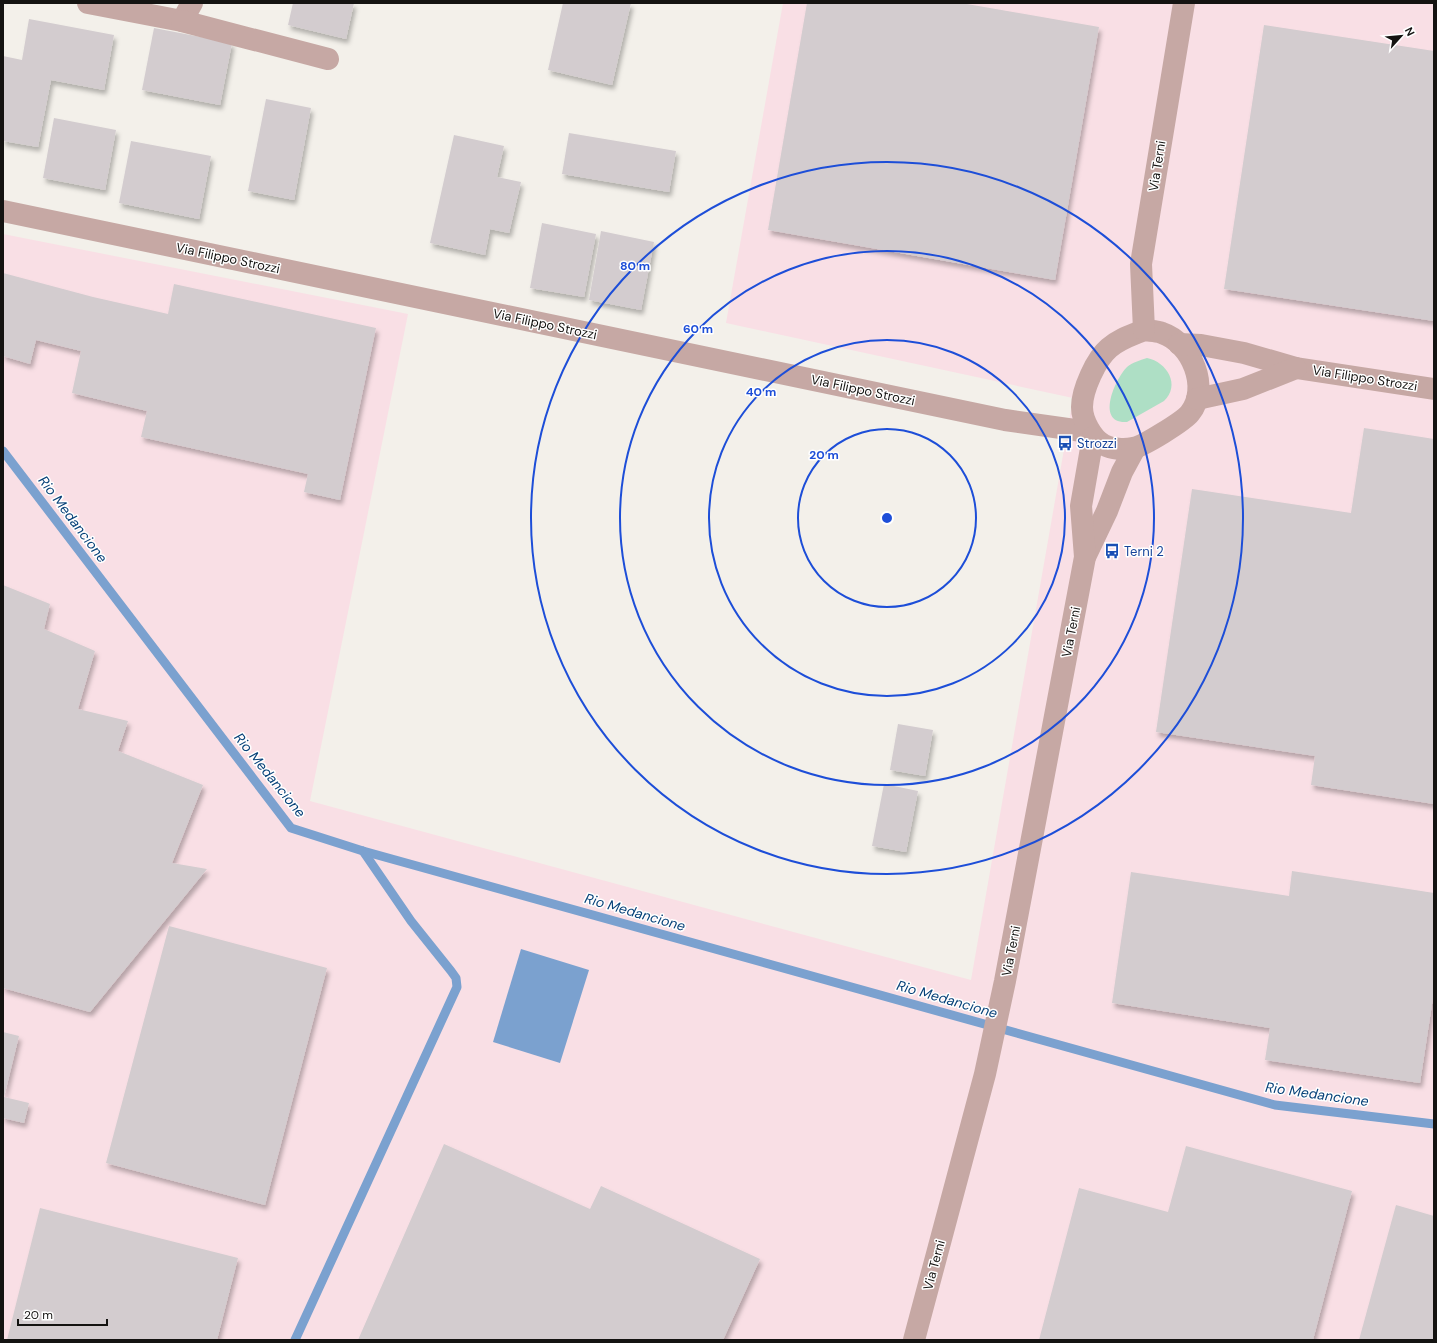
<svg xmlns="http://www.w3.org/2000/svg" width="1437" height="1343" viewBox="0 0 1437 1343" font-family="'DM Sans',sans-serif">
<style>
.industrial{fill:#f9dfe5}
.green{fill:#aedfc5}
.water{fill:#7ba1cf}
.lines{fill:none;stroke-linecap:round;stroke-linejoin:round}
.stream{stroke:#7ba1cf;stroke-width:9}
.building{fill:#d3cccf;filter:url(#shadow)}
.minor{stroke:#c6a8a4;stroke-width:22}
.ring{fill:none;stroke:#1d4ed8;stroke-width:2}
.labels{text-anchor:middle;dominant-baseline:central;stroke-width:3;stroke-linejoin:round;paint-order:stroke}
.street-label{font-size:13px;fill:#141311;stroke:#fff}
.transit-label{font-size:13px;fill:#164399;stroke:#fff;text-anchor:start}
.water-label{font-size:14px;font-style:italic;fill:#074178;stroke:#fff}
.centre{fill:#1d4ed8;stroke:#fff;stroke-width:2}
.ring-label{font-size:12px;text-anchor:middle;font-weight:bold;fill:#1d4ed8;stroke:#fff;stroke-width:3;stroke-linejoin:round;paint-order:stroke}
</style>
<defs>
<filter id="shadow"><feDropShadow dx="2.5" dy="4.5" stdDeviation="2" flood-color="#0004"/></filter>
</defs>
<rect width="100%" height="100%" fill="#f3f0ea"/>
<!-- industrial -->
<path class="industrial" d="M783,3H1434V1340H3V234L408,314L310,801L971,980L1073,398L726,323Z"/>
<!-- green -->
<path class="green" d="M1147,358C1167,362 1181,385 1164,401L1127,422C1095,424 1115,379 1127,367C1133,362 1141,360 1147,358Z"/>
<!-- water -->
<path class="water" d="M521,949L589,970L560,1063L493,1042Z"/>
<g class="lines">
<!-- stream -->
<g class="stream">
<path d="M3,451L291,828L363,851L1275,1105L1434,1124"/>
<path d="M295,1340L457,987L456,978L451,971L411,921L363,851"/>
</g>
</g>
<!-- building -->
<g class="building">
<path d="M293,3H354L346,39L288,25Z"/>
<path d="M563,3H631L612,85L548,70Z"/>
<path d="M807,3H961L1099,27L1055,280L768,230Z"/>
<path d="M29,19L114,35L104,90L51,80L38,147L3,141V56L22,60Z"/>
<path d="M1264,25L1434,51V321L1224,289Z"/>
<path d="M154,28L232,43L220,105L142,90Z"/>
<path d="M266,99L311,108L294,200L248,191Z"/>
<path d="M54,118L116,130L105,190L43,178Z"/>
<path d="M569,133L676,151L669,192L562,174Z"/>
<path d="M454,135L504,146L497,177L521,182L509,233L490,229L485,255L430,243Z"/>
<path d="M131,141L211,156L199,219L119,203Z"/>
<path d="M542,223L596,234L584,297L530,288Z"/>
<path d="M601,231L654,242L641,310L589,300Z"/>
<path d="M3,273L93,297L168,314L174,284L376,328L340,500L304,492L308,474L141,437L147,411L72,393L81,351L36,340L30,364L3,356Z"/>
<path d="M1364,428L1434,439V804L1311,785L1315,756L1156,732L1192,489L1351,513Z"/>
<path d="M3,585L50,604L44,629L95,651L78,709L128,721L118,751L203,785L172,863L207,869L90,1012L3,988Z"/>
<path d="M898,724L933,730L925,776L890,770Z"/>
<path d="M884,784L918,791L906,852L872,846Z"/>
<path d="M1292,871L1434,893V991L1420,1083L1265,1060L1270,1028L1112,1003L1131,872L1289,896Z"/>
<path d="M169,926L327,968L265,1205L106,1163Z"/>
<path d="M3,1032L19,1036L4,1097L29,1103L24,1123L3,1118Z"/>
<path d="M444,1144L590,1209L601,1186L760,1259L723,1340H358Z"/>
<path d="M1186,1146L1352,1191L1313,1340H1039L1079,1188L1168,1212Z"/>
<path d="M1396,1205L1434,1216V1340H1359Z"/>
<path d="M40,1208L238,1258L217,1340H7Z"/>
</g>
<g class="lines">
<!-- minor -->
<g class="minor">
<path d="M88,3L182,21L192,3"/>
<path d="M182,21L328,59"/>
<path d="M3,211L1005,420L1089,432"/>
<path d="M1144,330C1150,331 1157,331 1162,333C1192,343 1210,388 1190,413C1184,421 1142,447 1133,448C1124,450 1112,449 1104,445C1092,439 1082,420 1082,407C1082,390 1096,359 1109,348C1119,339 1132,335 1144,330Z"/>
<path d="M1144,330L1141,264L1184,3"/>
<path d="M1179,344L1201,345L1244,353L1296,368L1434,389"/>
<path d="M1197,399L1243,389L1296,368"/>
<path d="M1086,555L1107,511L1122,472L1135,448"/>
<path d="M914,1340L985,1074L1005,981L1085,557L1081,506L1093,437"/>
</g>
</g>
<!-- distance rings -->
<g class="ring">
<circle cx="887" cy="518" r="89"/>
<circle cx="887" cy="518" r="178"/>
<circle cx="887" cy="518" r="267"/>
<circle cx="887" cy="518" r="356"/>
</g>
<!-- icons -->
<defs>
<g id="bus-bare" transform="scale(1.2)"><path d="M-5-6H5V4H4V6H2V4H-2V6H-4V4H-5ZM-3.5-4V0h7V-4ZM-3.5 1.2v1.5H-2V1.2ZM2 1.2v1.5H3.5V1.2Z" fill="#1a4fb4" stroke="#fff" stroke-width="2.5" paint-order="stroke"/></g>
</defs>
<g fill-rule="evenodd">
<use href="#bus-bare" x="1065" y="443"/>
<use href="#bus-bare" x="1112" y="551"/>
</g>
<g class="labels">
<!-- street labels -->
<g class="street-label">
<text transform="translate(1157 166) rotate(-81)">Via Terni</text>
<text transform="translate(228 258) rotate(12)">Via Filippo Strozzi</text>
<text transform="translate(545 324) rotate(12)">Via Filippo Strozzi</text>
<text transform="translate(1365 378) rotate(9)">Via Filippo Strozzi</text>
<text transform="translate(863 390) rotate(12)">Via Filippo Strozzi</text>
<text transform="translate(1071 632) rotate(-79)">Via Terni</text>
<text transform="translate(1011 951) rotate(-79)">Via Terni</text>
<text transform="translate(934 1265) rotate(-75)">Via Terni</text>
</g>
<!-- transit labels -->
<g class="transit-label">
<text x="1077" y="443">Strozzi</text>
<text x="1124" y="551">Terni 2</text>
</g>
<!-- water labels -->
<g class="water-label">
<text transform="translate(73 519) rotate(53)">Rio Medancione</text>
<text transform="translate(270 775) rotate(51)">Rio Medancione</text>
<text transform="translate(635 912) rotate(16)">Rio Medancione</text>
<text transform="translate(947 999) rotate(16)">Rio Medancione</text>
<text transform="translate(1317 1094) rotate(8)">Rio Medancione</text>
</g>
</g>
<circle cx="887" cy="518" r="6" class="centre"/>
<g class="ring-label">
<text x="635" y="270">80 m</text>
<text x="698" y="333">60 m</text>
<text x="761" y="396">40 m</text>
<text x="824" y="459">20 m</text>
</g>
<!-- border -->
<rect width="1437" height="1343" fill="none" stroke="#141311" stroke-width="8"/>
<!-- north arrow -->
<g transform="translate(1401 36) rotate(63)" stroke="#ffffff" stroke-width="3" paint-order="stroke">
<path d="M0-3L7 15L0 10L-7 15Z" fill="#141311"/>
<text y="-6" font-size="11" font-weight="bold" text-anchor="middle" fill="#141311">N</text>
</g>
<!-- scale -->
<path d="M18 1319v6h89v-6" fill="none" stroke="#141311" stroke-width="2"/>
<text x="24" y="1319" font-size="12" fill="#141311" stroke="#ffffff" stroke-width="3" paint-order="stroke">20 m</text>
</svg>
